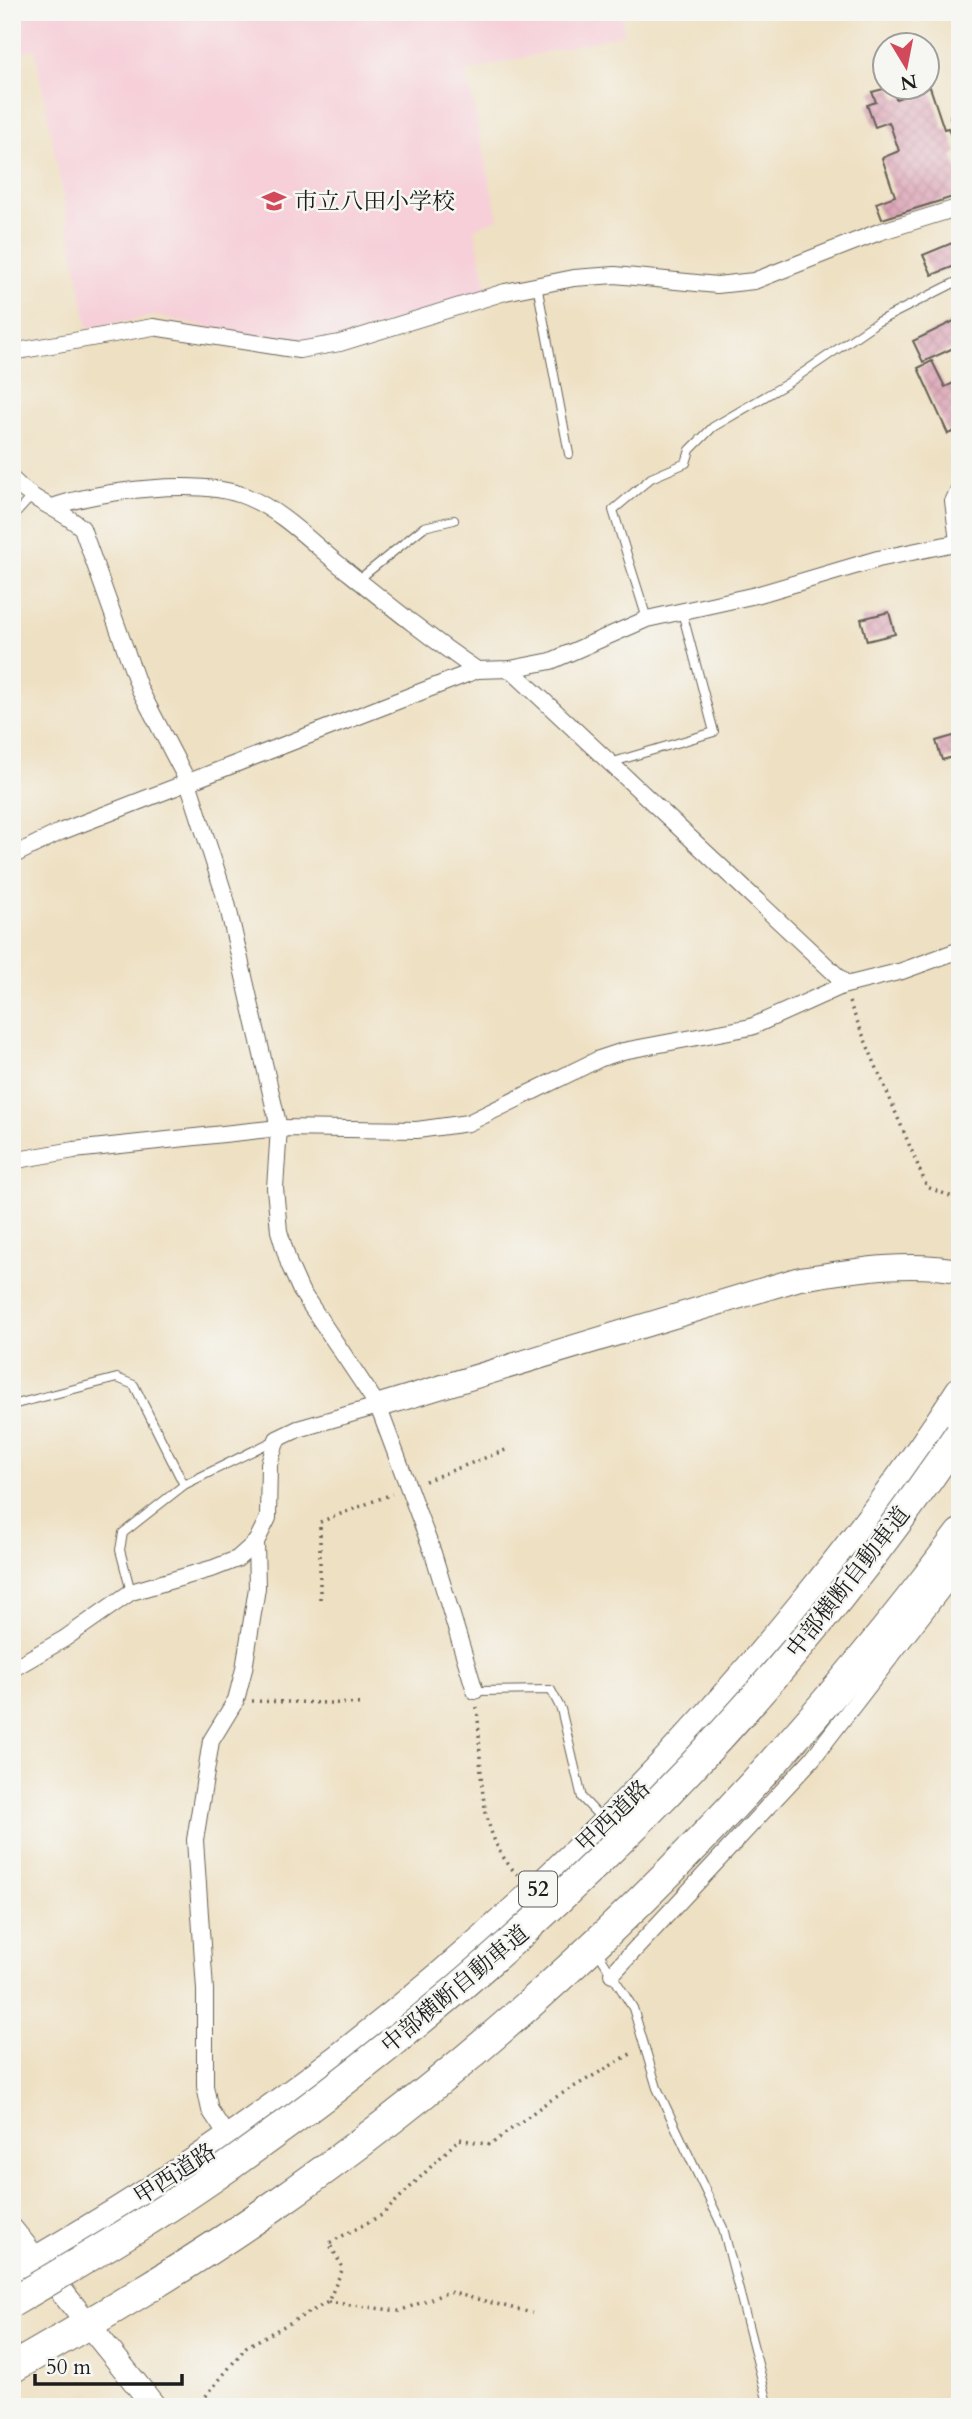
<svg xmlns="http://www.w3.org/2000/svg" width="972" height="2419" viewBox="0 0 972 2419" font-family="Cardo,'Noto Serif JP',serif">
<style>
.built{fill:#f6cfd9}
.building{fill:url(#building-cross-hatch)}
.lines{fill:none;stroke-linecap:round;stroke-linejoin:round}
.lane-casing{stroke:#666156;stroke-width:10}
.street-casing{stroke:#666156;stroke-width:18}
.secondary-casing{stroke:#666156;stroke-width:25}
.highway-casing{stroke:#666156;stroke-width:32}
.path{stroke:#666156;stroke-width:3.5;stroke-dasharray:2 5;stroke-linecap:butt}
.lane{stroke:#fff;stroke-width:8}
.street{stroke:#fff;stroke-width:16}
.secondary{stroke:#fff;stroke-width:23}
.highway{stroke:#fff;stroke-width:30}
.highway-bridge-casing{stroke:#666156;stroke-width:32;stroke-linecap:butt}
.highway-bridge{stroke:#fff;stroke-width:30}
.labels{text-anchor:middle;dominant-baseline:central;stroke-width:5;stroke-linejoin:round;paint-order:stroke}
.shield{fill:#f6f6f2;stroke:#5d5d5c;stroke-width:2}
.shield-label{font-size:21px;font-weight:bold;fill:#1c1c1c}
.poi-label{font-size:23px;fill:#1c1c1c;stroke:#f6f6f2;text-anchor:start}
.street-label{font-size:23px;fill:#1c1c1c;stroke:#f6f6f2}
</style>
<defs>
<pattern id="building-cross-hatch" width="8" height="8" patternUnits="userSpaceOnUse" patternTransform="scale(1.75)"><rect width="8" height="8" fill="#dda6b7"/><path d="M0 0l8 8M0 8l8-8" fill="none" stroke="#bd8e9d"/></pattern>
</defs>
<rect width="100%" height="100%" fill="#f6f6f2"/>
<filter id="ink" filterUnits="userSpaceOnUse"><feTurbulence type="fractalNoise" baseFrequency=".0143" numOctaves="2"/><feDisplacementMap in="SourceGraphic" scale="14" xChannelSelector="R" yChannelSelector="G"/><feConvolveMatrix kernelMatrix="1 2 1 2 8 2 1 2 1" color-interpolation-filters="sRGB"/></filter>
<filter id="wash" filterUnits="userSpaceOnUse"><feTurbulence type="fractalNoise" baseFrequency=".00686" numOctaves="4" result="noise"/><feDisplacementMap in="SourceGraphic" scale="28" xChannelSelector="R" yChannelSelector="G"/><feGaussianBlur stdDeviation="1.57" result="paint"/><feColorMatrix in="noise" values="0 0 0 0 0 0 0 0 0 0 0 0 0 0 0 0 0 1.4 0 .05"/><feComposite in="paint" operator="in"/></filter>
<g filter="url(#wash)">
<rect width="100%" height="100%" fill="#eee0c2"/>
<!-- built -->
<path class="built" d="M12,12H622L624,34L466,71L498,219L474,228L488,293L324,342L295,346L155,316L88,328L35,49L12,54Z"/>
<g id="blocks">
<!-- building -->
<g class="building">
<path d="M930,87L944,129L948,128L957,153L952,155L960,176V191L955,192L956,196L882,219L876,203L895,196L882,158L899,151L889,122L875,127L867,105L876,102L872,92L887,88H893L896,99Z"/>
<path d="M952,243L960,264L932,275L923,255Z"/>
<path d="M960,318V345L923,362L913,341Z"/>
<path d="M932,361L945,387L960,380V429L948,434L918,368Z"/>
<path d="M889,612L895,634L867,641L861,619Z"/>
<path d="M960,734V755L942,760L936,741Z"/>
</g>
</g>
</g>
<g filter="url(#ink)">
<use href="#blocks" fill-opacity="0" stroke="#666156" stroke-width="2"/>
<g class="lines">
<!-- lane casing -->
<g class="lane-casing">
<g id="lane">
<path d="M954,117L960,133"/>
<path d="M537,285L569,454"/>
<path d="M12,518L30,498"/>
<path d="M954,542L949,501L960,477"/>
<path d="M358,580L424,527L454,520"/>
<path d="M647,619L613,510L651,478L686,463L690,450L713,427L788,383L877,322L960,280"/>
<path d="M610,763L714,732L682,612"/>
<path d="M12,1405L117,1378L134,1385L184,1485"/>
<path d="M131,1592L120,1550L123,1533L184,1485L277,1439"/>
<path d="M475,1691L551,1690L561,1709L582,1798L601,1818"/>
<path d="M596,1949L633,2008L657,2088L723,2228L769,2407"/>
</g>
</g>
<!-- street casing -->
<g class="street-casing">
<g id="street">
<path d="M12,352L153,327L299,350L340,343L505,292L574,278L615,275L717,285L754,281L879,232L960,207"/>
<path d="M12,479C34,503 58,507 82,528L140,690L188,782L227,903L279,1128L275,1188L279,1231L289,1264L301,1291L378,1406L433,1553L475,1691"/>
<path d="M52,507C100,491 199,477 247,497C281,511 309,540 337,563C383,600 428,637 477,670"/>
<path d="M510,669L846,984"/>
<path d="M12,856L60,832L477,670L510,669L551,661L647,619L756,595L878,559L960,542"/>
<path d="M12,1161L74,1150L279,1128L417,1130L468,1123L599,1059L623,1051L751,1027L842,986L902,971L960,950"/>
<path d="M12,1669L64,1639L131,1592L214,1568L237,1559L256,1542"/>
<path d="M612,1974L812,1759L960,1567"/>
<path d="M229,2139L210,2110L205,2086V1990L195,1840L211,1741L236,1700L244,1669L257,1588L256,1542L268,1518L269,1464L277,1439L298,1429L378,1406"/>
</g>
</g>
<!-- secondary casing -->
<g class="secondary-casing">
<g id="secondary">
<path d="M378,1406L798,1279C849,1271 908,1260 960,1271"/>
<path d="M12,2230L155,2407"/>
</g>
</g>
<!-- highway casing -->
<g class="highway-casing">
<g id="highway">
<path d="M12,2275C316,2105 586,1874 804,1604C859,1536 913,1466 960,1392"/>
<path d="M12,2368C99,2318 186,2267 268,2210C534,2025 767,1793 960,1534"/>
</g>
</g>
<!-- path -->
<g class="path">
<path d="M849,1002L927,1187L960,1200"/>
<path d="M425,1481L508,1449"/>
<path d="M320,1599V1522L392,1494"/>
<path d="M252,1701L364,1704"/>
<path d="M477,1707C483,1763 474,1833 518,1875"/>
<path d="M328,2302L399,2311L449,2292L532,2313"/>
<path d="M197,2407L246,2347L328,2302L343,2268L329,2243L382,2215L459,2139L490,2145L546,2103L634,2052"/>
</g>
<!-- lane -->
<use href="#lane" class="lane"/>
<!-- street -->
<use href="#street" class="street"/>
<!-- secondary -->
<use href="#secondary" class="secondary"/>
<!-- highway -->
<use href="#highway" class="highway"/>
<!-- highway-bridge casing -->
<g class="highway-bridge-casing">
<path id="highway-bridge" d="M12,2302C87,2258 162,2214 233,2163C514,1964 767,1719 960,1433"/>
</g>
<!-- highway-bridge -->
<use href="#highway-bridge" class="highway-bridge"/>
</g>
</g>
<!-- icons -->
<defs>
<g id="school-bare" transform="scale(1.89)"><path d="M0-5L7-2L0 1L-7-2ZM-4 1L0 2.5L4 1V4Q0 6-4 4Z" fill="#d1495b" stroke="#f6f6f2" stroke-width="2.5" paint-order="stroke"/></g>
</defs>
<g fill-rule="evenodd">
<use href="#school-bare" x="274" y="201"/>
</g>
<g class="labels">
<!-- shield labels -->
<rect class="shield" x="519" y="1871.5" width="38" height="35" rx="5"/>
<g class="shield-label">
<text x="538" y="1889">52</text>
</g>
<!-- poi labels -->
<g class="poi-label">
<text x="294" y="201">市立八田小学校</text>
</g>
<!-- street labels -->
<g class="street-label">
<text transform="translate(848 1582) rotate(-52)">中部横断自動車道</text>
<text transform="translate(613 1816) rotate(-44)">甲西道路</text>
<text transform="translate(455 1989) rotate(-40)">中部横断自動車道</text>
<text transform="translate(175 2174) rotate(-33)">甲西道路</text>
</g>
</g>
<!-- margin -->
<rect width="972" height="2419" fill="none" stroke="#f6f6f2" stroke-width="42"/>
<!-- north arrow -->
<g transform="translate(906 66) rotate(170)"><circle r="33" fill="#f6f6f2" stroke="#9f9f9c" stroke-width="2"/>
<path d="M0-5L12 26L0 18L-12 26Z" fill="#d1495b"/>
<text y="-10" font-size="19" font-weight="bold" text-anchor="middle" fill="#1c1c1c">N</text>
</g>
<!-- scale -->
<path d="M35 2374v10h147v-10" fill="none" stroke="#1c1c1c" stroke-width="3.5"/>
<text x="46" y="2374" font-size="21" fill="#1c1c1c" stroke="#f6f6f2" stroke-width="5" paint-order="stroke">50 m</text>
</svg>
